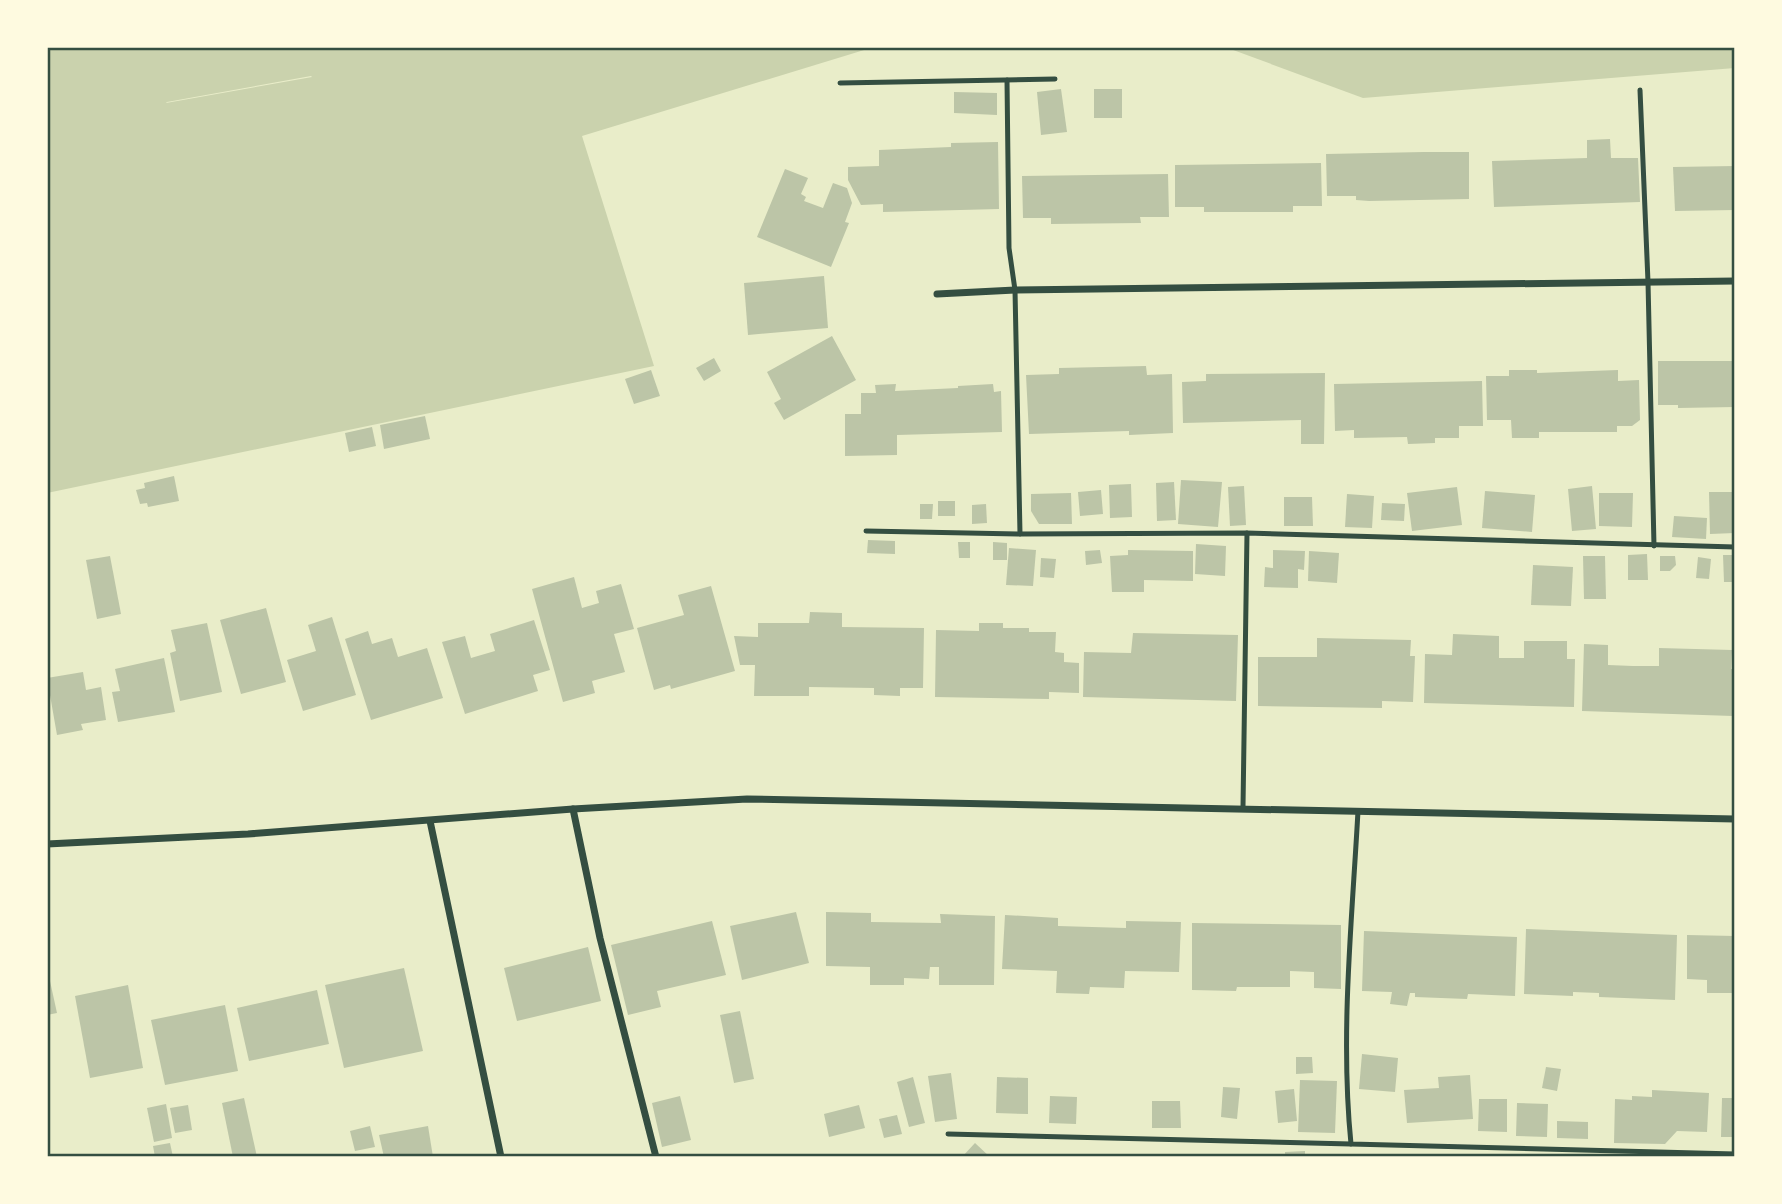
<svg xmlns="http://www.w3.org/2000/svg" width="1782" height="1204" viewBox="0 0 1782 1204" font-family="'Work Sans',sans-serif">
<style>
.green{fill:#cad2ad;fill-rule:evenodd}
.building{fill:#bcc5a7}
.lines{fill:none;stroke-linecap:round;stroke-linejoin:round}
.service{stroke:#344e41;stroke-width:5}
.minor{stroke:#344e41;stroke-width:7}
.neatline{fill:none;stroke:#344e41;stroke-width:2.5}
</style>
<rect width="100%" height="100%" fill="#e9edc9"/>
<!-- green -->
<g class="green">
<path d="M47,47H874L582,136L654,366L47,493ZM311,76L312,77L166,103L167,102Z"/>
<path d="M1225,47H1735V68L1363,98Z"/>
</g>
<!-- building -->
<g class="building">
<path d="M1061,89L1067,132L1041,135L1037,92Z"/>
<rect x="1094" y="89" width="28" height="29"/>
<path d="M954,92L997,93V115L954,113Z"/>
<path d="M1610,139L1611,158H1638L1640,202L1494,207L1492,161L1587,158V140Z"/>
<path d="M998,142L999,209L883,212V204L861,205L848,180V167L879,166V150L951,147V143Z"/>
<path d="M1424,152H1469V199L1369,201L1356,200V196H1327L1326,154Z"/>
<path d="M1321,163L1322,206H1293V212H1204V207H1175V165Z"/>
<path d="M1735,166V210L1675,211L1673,167Z"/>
<path d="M785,169L808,178L801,194L806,197L804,201L823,208L833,183L847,188L852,203L845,222L849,223L831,267L757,237Z"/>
<path d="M1168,174L1169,217H1140L1141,223L1051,224V218H1023L1022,176Z"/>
<path d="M824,276L828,328L748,335L744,283Z"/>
<path d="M832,336L856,380L784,420L774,403L781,399L767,372Z"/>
<path d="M714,358L721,371L704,381L696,368Z"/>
<path d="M1658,361H1735V407L1678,408V405H1658Z"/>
<path d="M1146,366L1147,375L1172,374L1173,433L1129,435V431L1029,434L1026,375L1059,374V368Z"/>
<path d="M651,370L660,396L634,404L625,379Z"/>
<path d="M1509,370H1537V373L1618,370V381L1639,380L1640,420L1632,426H1617V432H1539V438H1512L1511,420H1487L1486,376H1509Z"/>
<path d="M1325,373L1324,444H1301V420L1183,423L1182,382L1206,381V374Z"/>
<path d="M1482,381L1483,426H1459V438H1435V443L1408,444L1407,437L1354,438V430L1335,431L1334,384Z"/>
<path d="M896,384L895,391L958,388V386L993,384L994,392L1001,391L1002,432L897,435V455L845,456V414H861V393H876L875,385Z"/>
<path d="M425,416L430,439L384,449L380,425Z"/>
<path d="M372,427L376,446L349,452L345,433Z"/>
<path d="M174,476L179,501L148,507L147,503L140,504L136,490L145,488L144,483Z"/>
<path d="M1181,480L1222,482L1218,527L1178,524Z"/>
<path d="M1174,482L1176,520L1157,521L1156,483Z"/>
<path d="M1131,484L1132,517L1110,518L1109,485Z"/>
<path d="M1244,486L1246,525L1230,526L1228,487Z"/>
<path d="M1592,486L1596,529L1572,531L1568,489Z"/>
<path d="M1457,487L1462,525L1412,531L1407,493Z"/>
<path d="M1101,490L1103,514L1080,516L1078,492Z"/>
<path d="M1485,491L1535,495L1532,532L1482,528Z"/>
<path d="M1709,492H1735V533L1710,534Z"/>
<path d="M1071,493L1072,524H1039L1031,511V494Z"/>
<path d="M1599,493H1633L1632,527L1599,526Z"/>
<path d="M1347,494L1374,496L1372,528L1345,527Z"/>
<path d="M1284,497H1312L1313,526H1284Z"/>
<rect x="938" y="501" width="17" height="15"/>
<path d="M1382,503L1405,504L1404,521L1381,520Z"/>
<path d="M920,504H933L932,519H920Z"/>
<path d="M986,504L987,523L972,524V505Z"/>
<path d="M1674,516L1707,518L1706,539L1672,537Z"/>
<path d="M868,540L895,541V554L867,553Z"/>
<path d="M958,542H970V558H959Z"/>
<path d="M993,542L1007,543V560H993Z"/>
<path d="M1196,544L1226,546L1225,576L1195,574Z"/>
<path d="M1009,548L1036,550L1033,586L1006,585Z"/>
<path d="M1100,550L1102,563L1086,565L1085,551Z"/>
<path d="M1128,550L1193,551V581L1144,580V592H1112L1110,556L1128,555Z"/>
<path d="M1273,550L1305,551L1304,570L1298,569V588L1264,587L1265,567L1273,568Z"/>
<path d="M1309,551L1339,553L1337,583L1308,581Z"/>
<path d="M1647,554L1648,580H1628V555Z"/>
<path d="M1723,555H1735V582H1724Z"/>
<path d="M110,556L121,614L97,619L86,560Z"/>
<path d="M1583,556H1605L1606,599H1584Z"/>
<path d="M1660,556H1675L1676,565L1670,571H1660Z"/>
<path d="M1698,557L1711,559L1709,579L1696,578Z"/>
<path d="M1041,558L1056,559L1054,578L1040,577Z"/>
<path d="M1533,565L1573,567L1571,606L1531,605Z"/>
<path d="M574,577L582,608L599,603L596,591L621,584L634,629L614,634L625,672L592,681L595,693L563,702L532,589Z"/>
<path d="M711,586L735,671L671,689L670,685L654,690L637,628L684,615L678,595Z"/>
<path d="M266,608L286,682L241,694L220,620Z"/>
<path d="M810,612L842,613V627L924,628L923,688H900V696L874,695V688L809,687V696H754L755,665H740L734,636L758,637V623H809Z"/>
<path d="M332,617L356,695L303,711L287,660L316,651L308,625Z"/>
<path d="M534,620L550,670L533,675L538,691L465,714L442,642L465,636L471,658L495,651L490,634Z"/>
<path d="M207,623L222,692L180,701L170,653L176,651L171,630Z"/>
<path d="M979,623H1003V628H1029V632H1056L1055,652L1064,653V662L1079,663V693L1049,692V699L935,697L936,630L979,631Z"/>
<path d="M368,631L372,644L392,638L398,657L427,648L443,698L371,720L345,639Z"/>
<path d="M1133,633L1238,635L1236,701L1083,697L1084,652L1131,653Z"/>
<path d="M1453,634L1499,636V658H1524V641H1567V659H1575L1574,707L1424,703L1425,654L1452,655Z"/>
<path d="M1317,638L1411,640L1410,656H1415L1413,702L1382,701V708L1258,706V657H1317Z"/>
<path d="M1584,644L1608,645V665L1633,666H1659V648L1732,650L1731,669H1734L1733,716L1582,711Z"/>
<path d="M164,658L175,712L118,722L112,692L120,691L115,669Z"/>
<path d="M83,672L86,690L101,687L106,720L81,724L83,730L57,735L47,678Z"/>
<path d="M796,912L809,963L742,980L730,926Z"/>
<path d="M826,912L871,913V922L941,923L940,914L995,916L994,985H939V967H930L929,979L904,978V985H870V967L826,966Z"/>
<path d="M1005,915L1058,918V926L1126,928V921L1181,922L1179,972L1125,971L1124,988L1090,987L1089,994L1056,993L1057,971L1002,969Z"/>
<path d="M712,921L726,975L657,991L661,1007L628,1015L611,945Z"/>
<path d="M1192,923L1341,925V989L1314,988V972L1290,971V987H1237L1236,991L1192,990Z"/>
<path d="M1526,929L1677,935L1675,1000L1599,997V993L1573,992V996L1524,994Z"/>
<path d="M1364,931L1517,937L1515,996L1468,994L1467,999L1415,997V993H1410L1407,1006L1390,1004L1392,992L1362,991Z"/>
<path d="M1687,935L1735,936V993H1707V980L1687,979Z"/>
<path d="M588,947L601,1001L517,1021L504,968Z"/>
<path d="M404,968L423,1051L344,1068L325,985Z"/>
<path d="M48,972L57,1013L47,1015V973Z"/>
<path d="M128,985L143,1068L90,1078L75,996Z"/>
<path d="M317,990L329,1044L249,1061L237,1008Z"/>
<path d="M225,1005L238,1071L165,1085L151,1020Z"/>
<path d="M740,1011L754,1079L734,1083L720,1015Z"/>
<path d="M1362,1054L1398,1058L1395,1092L1359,1089Z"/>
<path d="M1296,1057H1312L1313,1073L1296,1074Z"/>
<path d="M1546,1067L1561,1069L1557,1091L1542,1088Z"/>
<path d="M951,1073L957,1119L935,1122L928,1076Z"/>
<path d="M1470,1075L1473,1119L1407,1123L1404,1090L1439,1088L1438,1077Z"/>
<path d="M913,1077L925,1123L909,1127L897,1082Z"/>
<path d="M997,1077L1028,1078V1114L996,1113Z"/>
<path d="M1300,1080L1337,1081L1335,1133L1298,1132Z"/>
<path d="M1223,1087L1240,1088L1237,1119L1221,1117Z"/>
<path d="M1294,1089L1297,1121L1278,1123L1275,1091Z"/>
<path d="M1652,1090L1709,1093L1707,1132L1677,1131L1665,1144L1614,1143L1615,1099L1632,1100V1096L1652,1097Z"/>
<path d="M680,1096L691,1140L662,1147L652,1103Z"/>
<path d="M1050,1096L1077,1097L1076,1124L1049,1123Z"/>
<path d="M244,1098L257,1157H233L222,1103Z"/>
<path d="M1722,1098H1735V1137H1721Z"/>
<path d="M1479,1099H1507V1132L1478,1131Z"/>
<path d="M1152,1101H1180L1181,1128H1152Z"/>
<path d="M1517,1103L1548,1104L1547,1137L1516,1136Z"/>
<path d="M166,1104L172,1138L154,1142L147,1108Z"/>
<path d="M188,1105L192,1130L175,1133L170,1108Z"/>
<path d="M859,1105L865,1128L829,1137L824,1114Z"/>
<path d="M897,1115L902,1134L884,1138L879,1119Z"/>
<path d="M1557,1121L1588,1122V1139L1557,1138Z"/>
<path d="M370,1126L375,1147L355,1151L350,1131Z"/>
<path d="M428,1126L433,1157H384L379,1135Z"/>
<path d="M170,1143L173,1157H155L153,1146Z"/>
<path d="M975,1143L990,1157H962Z"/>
<path d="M1305,1151V1157H1285V1152Z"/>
</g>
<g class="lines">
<!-- service -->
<g class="service">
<path d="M1007,80L1009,248L1015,290L1020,534L1247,533L1735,547"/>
<path d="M840,83L1055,79"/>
<path d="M1640,90L1648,282L1654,546"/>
<path d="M866,531L1020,534"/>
<path d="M1243,807L1247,533"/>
<path d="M1358,811C1352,921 1340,1034 1351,1144L1735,1154"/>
<path d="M948,1134L1351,1144"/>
</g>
<!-- minor -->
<g class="minor">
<path d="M937,294L1015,290L1735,281"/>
<path d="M573,809L600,938L656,1157"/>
<path d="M430,821L501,1157"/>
<path d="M47,844L248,834L573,809L747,799L1735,819"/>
</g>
</g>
<!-- border -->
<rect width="1782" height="1204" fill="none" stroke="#fefae0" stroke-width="98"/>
<rect x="49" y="49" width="1684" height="1106" class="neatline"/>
</svg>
